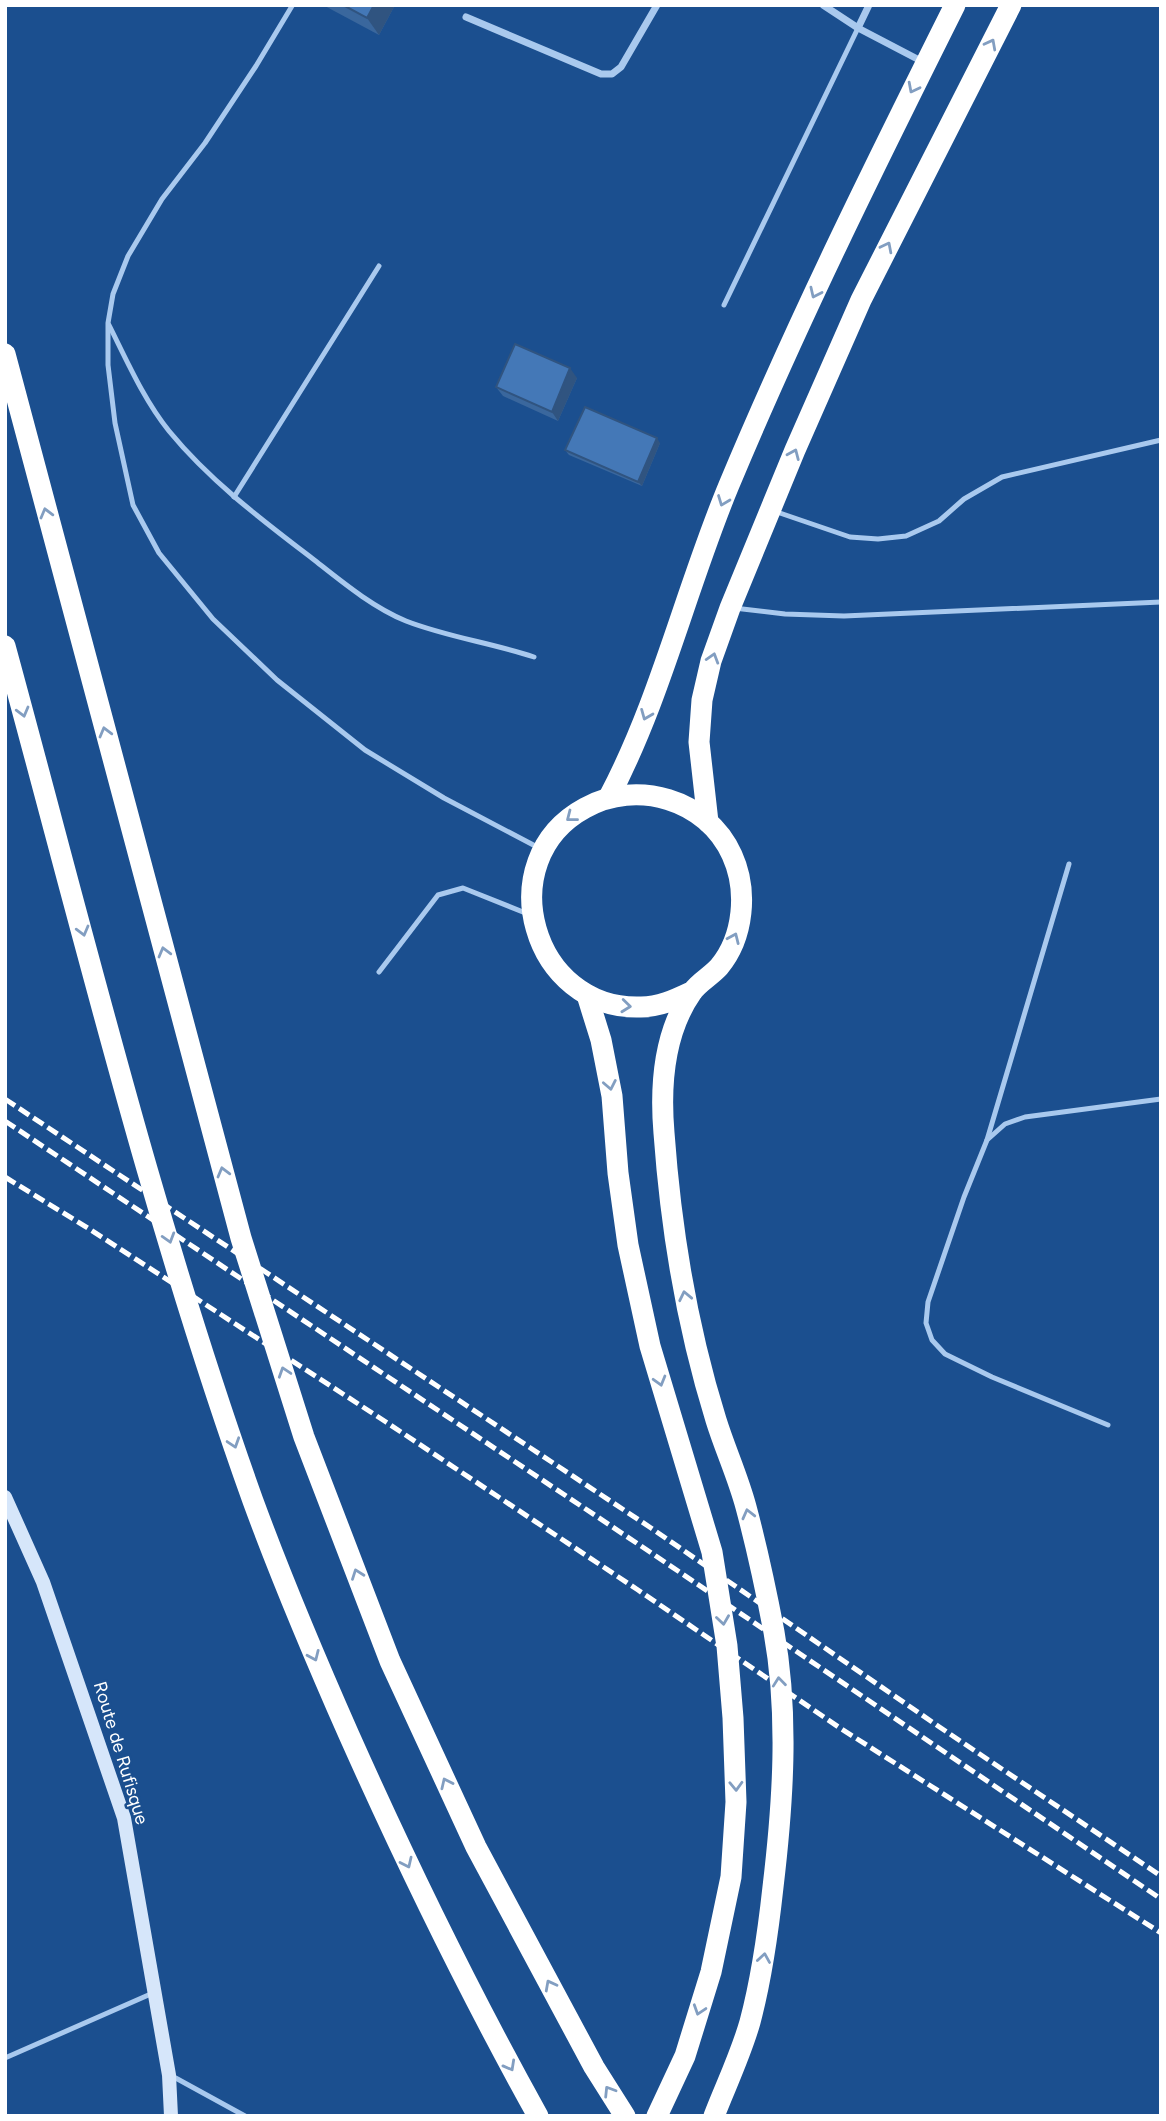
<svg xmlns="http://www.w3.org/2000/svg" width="1166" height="2121" viewBox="0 0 1166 2121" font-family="Figtree,sans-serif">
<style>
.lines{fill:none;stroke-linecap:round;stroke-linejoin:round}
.lane{stroke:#a9c9ee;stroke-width:5}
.street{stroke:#a9c9ee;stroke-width:7}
.secondary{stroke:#d6e6fa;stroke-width:14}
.highway{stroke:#fff;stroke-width:21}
.rail{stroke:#fff;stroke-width:5;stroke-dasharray:12 5;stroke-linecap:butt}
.wall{fill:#3a679d}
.shaded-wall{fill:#305480}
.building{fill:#4478b7;stroke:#305480;stroke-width:2}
.oneway{stroke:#829ec1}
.labels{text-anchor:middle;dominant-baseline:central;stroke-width:5;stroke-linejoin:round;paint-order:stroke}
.street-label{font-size:18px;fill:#fff;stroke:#1b4f8f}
</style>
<rect width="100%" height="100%" fill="#1b4f8f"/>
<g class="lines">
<!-- lane -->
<g class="lane">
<path d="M292,6L256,66L205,143L162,199L128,256L113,294L108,323V365L115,423L133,505L159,553L213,619L277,680L365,750L444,798L541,849"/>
<path d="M724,305L858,28"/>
<path d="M109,325C127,361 144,400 169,431C210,481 262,520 313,559C341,581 372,607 406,621C447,637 492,643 534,657"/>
<path d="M234,497L379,266"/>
<path d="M774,511L850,537L878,539L906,536L939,521L964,499L1002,477L1161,440"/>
<path d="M734,608L785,614L844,616L1161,602"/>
<path d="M379,972L438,895L463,888L528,914"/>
<path d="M987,1140L1069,864"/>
<path d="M1108,1425L992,1377L945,1354L932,1340L926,1323L928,1302L964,1197L987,1140L1005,1124L1025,1117L1161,1099"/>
<path d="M5,2058L153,1993"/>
<path d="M172,2076L245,2116"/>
</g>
<!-- street -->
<g class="street">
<path d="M823,5L858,28L925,63"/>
<path d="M466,17L601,74H612L621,67L657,5"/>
<path d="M858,28L869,5"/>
</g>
<!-- secondary -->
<path class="secondary" d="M5,1497L43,1582L124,1818L169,2075L171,2116"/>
<!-- highway -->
<g class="highway">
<path d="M5,354L241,1238L304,1437L390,1661L476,1847L594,2067L625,2116"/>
<path d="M5,646C83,932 153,1222 253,1501C282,1580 315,1658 349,1735C407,1865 469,1992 538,2116"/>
<path d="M609,797C661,698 686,588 729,485C797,322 876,163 955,5"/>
<path d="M708,822L699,742L702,700L711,661L730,608L795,450L861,300L1011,5"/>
<path d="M693,991C676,999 660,1007 641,1007C532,1011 489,860 585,808C636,779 707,799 732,855C748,890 744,937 719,967C711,976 699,982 692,992C664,1032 660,1086 664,1133C671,1230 687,1327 716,1420C725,1449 738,1477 746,1507C757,1548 766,1590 774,1632C789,1715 783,1803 773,1887C768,1933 762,1977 750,2022C741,2054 726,2085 714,2116"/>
<path d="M587,995L601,1040L612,1096L618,1173L628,1245L650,1346L712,1552L727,1646L733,1718L736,1802L731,1877L711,1972L685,2056L657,2116"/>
</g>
<!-- rail -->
<g class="rail">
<path d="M5,1099L651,1528L938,1726L1161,1876"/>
<path d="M5,1121L650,1552L1161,1899"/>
<path d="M5,1177L91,1230L386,1422L638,1590L840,1728L1161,1933"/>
</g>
</g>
<!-- wall -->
<g class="wall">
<path d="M323,5H395L379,35Z"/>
<path d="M577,378L558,421L503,396L496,387Z"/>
<path d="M660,443L642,486L569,455L565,450Z"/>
</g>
<!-- shaded-wall -->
<g class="shaded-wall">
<path d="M374,5H395L379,35L367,18Z"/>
<path d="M570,368L577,378L558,421L552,412Z"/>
<path d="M657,438L660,443L642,486L638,482Z"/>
</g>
<!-- building -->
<g class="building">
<path d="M343,5H374L367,18Z"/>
<path d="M515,344L570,368L552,412L496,387Z"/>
<path d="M585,407L657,438L638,482L565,450Z"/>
</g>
<!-- one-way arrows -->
<defs><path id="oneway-chevron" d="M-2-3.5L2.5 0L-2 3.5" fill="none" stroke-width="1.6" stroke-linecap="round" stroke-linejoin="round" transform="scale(1.75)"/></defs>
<g class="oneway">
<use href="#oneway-chevron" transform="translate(991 44) rotate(-62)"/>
<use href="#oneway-chevron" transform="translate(913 88) rotate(117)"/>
<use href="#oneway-chevron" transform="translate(887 247) rotate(-63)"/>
<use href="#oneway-chevron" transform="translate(815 293) rotate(115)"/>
<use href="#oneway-chevron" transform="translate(794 454) rotate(-67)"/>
<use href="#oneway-chevron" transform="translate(723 501) rotate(111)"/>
<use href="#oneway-chevron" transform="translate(46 513) rotate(-105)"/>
<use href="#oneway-chevron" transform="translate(713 658) rotate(-73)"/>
<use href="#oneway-chevron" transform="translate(23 712) rotate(75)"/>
<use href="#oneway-chevron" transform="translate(646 715) rotate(112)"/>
<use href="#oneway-chevron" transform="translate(105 732) rotate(-105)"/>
<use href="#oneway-chevron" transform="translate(571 817) rotate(142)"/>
<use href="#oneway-chevron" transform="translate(83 931) rotate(75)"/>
<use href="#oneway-chevron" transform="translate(734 938) rotate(-66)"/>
<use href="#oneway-chevron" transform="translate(164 952) rotate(-105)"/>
<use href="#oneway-chevron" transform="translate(626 1006) rotate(6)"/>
<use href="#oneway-chevron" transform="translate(610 1085) rotate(79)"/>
<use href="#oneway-chevron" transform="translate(223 1172) rotate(-105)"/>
<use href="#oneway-chevron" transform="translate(169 1238) rotate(73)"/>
<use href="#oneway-chevron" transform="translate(685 1296) rotate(-102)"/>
<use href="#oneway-chevron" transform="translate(284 1372) rotate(-108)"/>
<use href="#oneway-chevron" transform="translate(660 1381) rotate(74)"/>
<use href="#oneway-chevron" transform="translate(234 1443) rotate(72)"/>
<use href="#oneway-chevron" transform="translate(748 1514) rotate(-104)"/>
<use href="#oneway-chevron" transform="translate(357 1574) rotate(-110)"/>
<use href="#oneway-chevron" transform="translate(723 1620) rotate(82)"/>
<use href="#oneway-chevron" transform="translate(314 1656) rotate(66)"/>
<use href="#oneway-chevron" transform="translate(779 1682) rotate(-96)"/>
<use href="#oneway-chevron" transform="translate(446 1783) rotate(-115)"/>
<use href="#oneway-chevron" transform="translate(736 1786) rotate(88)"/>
<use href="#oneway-chevron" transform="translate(407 1863) rotate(65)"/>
<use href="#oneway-chevron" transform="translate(764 1958) rotate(-81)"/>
<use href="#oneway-chevron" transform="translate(550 1985) rotate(-118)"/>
<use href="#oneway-chevron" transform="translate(699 2010) rotate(108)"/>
<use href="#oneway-chevron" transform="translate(510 2066) rotate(61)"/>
<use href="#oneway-chevron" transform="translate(609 2091) rotate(-122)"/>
</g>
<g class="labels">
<!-- street labels -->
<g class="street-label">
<text transform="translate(121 1753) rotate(73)">Route de Rufisque</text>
</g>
</g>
<!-- border -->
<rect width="1166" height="2121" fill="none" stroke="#ffffff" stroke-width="14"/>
</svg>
